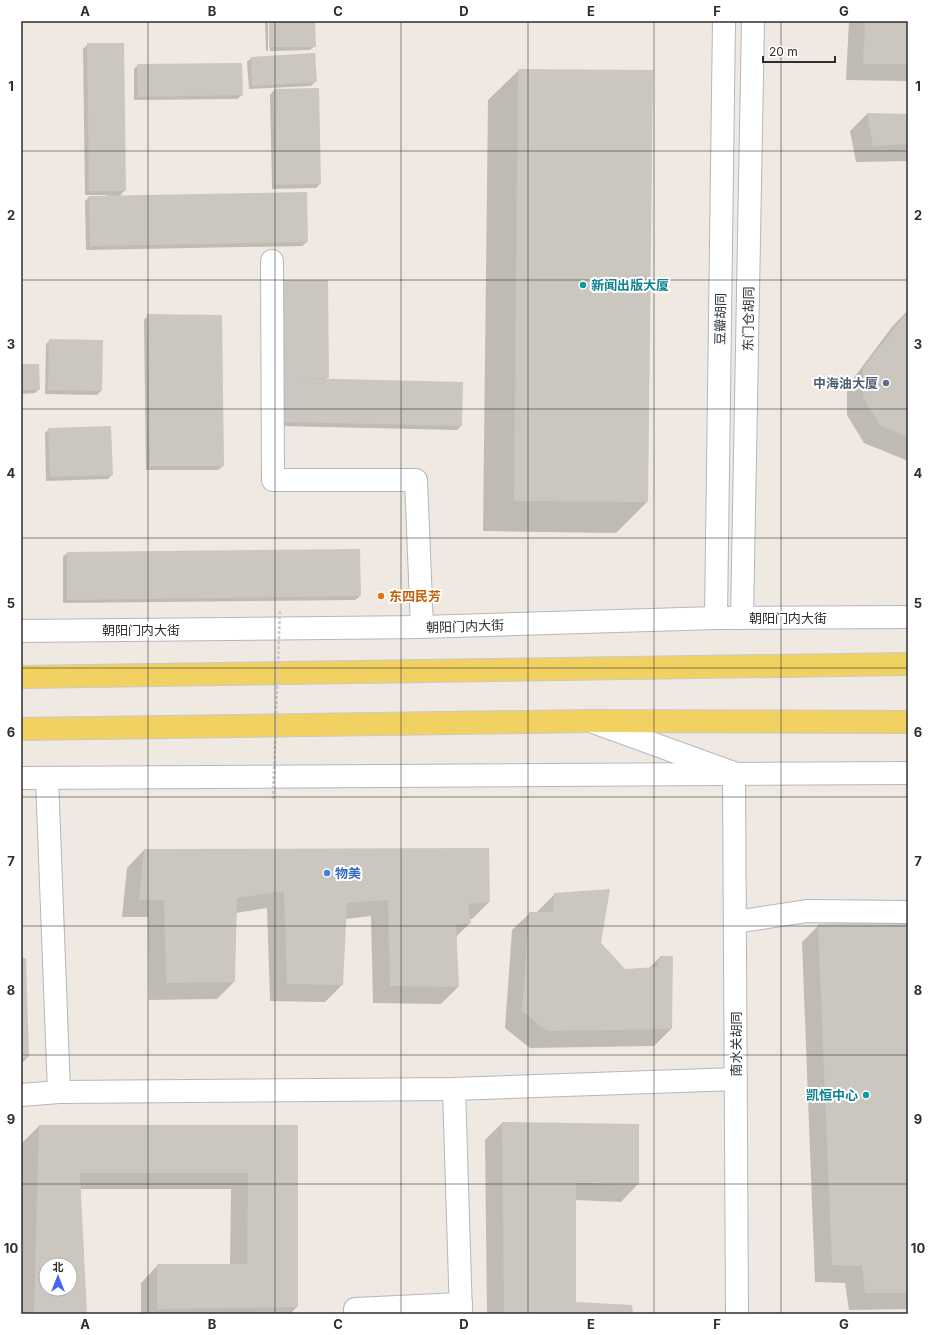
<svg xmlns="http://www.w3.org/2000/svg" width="929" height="1335" viewBox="0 0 929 1335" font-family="Inter,'Noto Sans SC',sans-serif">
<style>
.shadow{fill:#0003;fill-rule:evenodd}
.building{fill:#cbc7bf;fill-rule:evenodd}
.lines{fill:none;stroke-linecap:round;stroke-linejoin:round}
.minor-casing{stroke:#b4b7c1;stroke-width:24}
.major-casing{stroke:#c9c9c9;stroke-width:24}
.minor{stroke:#fff;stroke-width:22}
.major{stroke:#f2d163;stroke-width:22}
.path-bridge{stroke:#c9c9c9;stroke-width:2.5;stroke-dasharray:3 2;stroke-linecap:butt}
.grid{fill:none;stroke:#2e2e2e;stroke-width:1;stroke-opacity:0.55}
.culture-dot{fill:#0f9aa8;stroke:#fff;stroke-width:1.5}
.service-dot{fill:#5c6f8a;stroke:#fff;stroke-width:1.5}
.food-dot{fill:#e8710a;stroke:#fff;stroke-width:1.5}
.shop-dot{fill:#3f7fe0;stroke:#fff;stroke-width:1.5}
.labels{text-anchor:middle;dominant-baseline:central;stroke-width:4;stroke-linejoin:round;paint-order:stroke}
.culture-label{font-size:13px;font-weight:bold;fill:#0d838f;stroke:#fff;text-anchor:start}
.street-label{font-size:13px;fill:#2e2e2e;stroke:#fff}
.service-label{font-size:13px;font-weight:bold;fill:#4e5e75;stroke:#fff;text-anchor:end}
.food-label{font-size:13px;font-weight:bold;fill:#c56008;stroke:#fff;text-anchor:start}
.shop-label{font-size:13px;font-weight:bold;fill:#366cbe;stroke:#fff;text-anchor:start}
.neatline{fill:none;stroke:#2e2e2e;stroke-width:1.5}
.grid-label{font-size:13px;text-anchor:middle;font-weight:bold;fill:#2e2e2e}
</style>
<rect width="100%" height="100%" fill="#efe9e1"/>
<!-- shadow -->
<g class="shadow">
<path d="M265,21H268V51H266Z"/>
<path d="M270,21H314L315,46L310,50L270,51Z"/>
<path d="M849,21H908V81L846,80Z"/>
<path d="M88,44L125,190L119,197L306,194L307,242L302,246L86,250L85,201L89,197H107V195H85L83,49Z"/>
<path d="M251,58L315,82L311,86L249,89L247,62Z"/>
<path d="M138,65L242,95L237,99L134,100V69Z"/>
<path d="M519,70L647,502L616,533L483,531L488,100Z"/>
<path d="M274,90L320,184L316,188L272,189L270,95Z"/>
<path d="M867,114L908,115V161L856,162L850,131Z"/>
<path d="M279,285L328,377L325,380L461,426L457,430L279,426Z"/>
<path d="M908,310V461L864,443L847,415V387L892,327Z"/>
<path d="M148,315L223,466L218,470H146L144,320Z"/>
<path d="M50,340L101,391L97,395L45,394L46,344Z"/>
<path d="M21,365L39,389L35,393L21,394Z"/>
<path d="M49,429L112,475L108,479L46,481L45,433Z"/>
<path d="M67,553L360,596L355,600L63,603V557Z"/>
<path d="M144,850L489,902L472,919H470V923L456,937L458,987L441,1004L373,1003L371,916L345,919L342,985L325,1002L270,1001L267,908L236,913L234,982L217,999L149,1000L148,917H122L127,868Z"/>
<path d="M555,894L625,970L648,969L660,957L671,1029L654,1046L530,1048L505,1028L512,930L530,913H537V912Z"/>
<path d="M908,922V1309L849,1310L845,1283L815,1282L802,942L819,925Z"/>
<path d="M21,959L28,1057L21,1064Z"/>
<path d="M502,1123L638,1125V1184L621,1202L575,1200V1303L632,1314H487L485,1140Z"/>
<path d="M39,1126H297V1307L290,1314H141V1283L158,1265H230L231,1189H80L86,1314H21L22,1143ZM46,1265H70V1289H46Z"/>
</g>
<!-- building -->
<g class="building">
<path d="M269,21H315L316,47H269Z"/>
<path d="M865,21H908V64H863Z"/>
<path d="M87,43H124L126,191H89Z"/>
<path d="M315,53L317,82L252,86L251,57Z"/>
<path d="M242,63L243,95L138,97L137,64Z"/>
<path d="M518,69L653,70L648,502L514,501Z"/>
<path d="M319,88L321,184L276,185L274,89Z"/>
<path d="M867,113L908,114V144L873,146Z"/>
<path d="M307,192L308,242L90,246L89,196Z"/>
<path d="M283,280H328L329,378H297L463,382L462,426L283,422L284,378Z"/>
<path d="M908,311V437L881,426L863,398V368Z"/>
<path d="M147,314L222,315L224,466H150Z"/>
<path d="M49,339L103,340L102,391L48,390Z"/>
<path d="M21,364H39L40,390H21Z"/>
<path d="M111,426L113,475L50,477L48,428Z"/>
<path d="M360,549L361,596L67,600V552Z"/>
<path d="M489,848L490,902L468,904L471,923L456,925L459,987L390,986L388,900L347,903L343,985L287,984L284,891L237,898L235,982L166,983L164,900H139L144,849Z"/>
<path d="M610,889L601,943L625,969L657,967L660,956H673L672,1029L547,1031L522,1011L529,912H553L554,893Z"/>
<path d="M908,921V1293H865L862,1266L832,1265L818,924Z"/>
<path d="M21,958H26L29,1057L21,1058Z"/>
<path d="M502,1122L639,1124V1185L576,1183V1302L632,1305L633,1314H504Z"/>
<path d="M39,1125H298V1307L157,1309V1264H247L248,1173H80L87,1314H34ZM46,1265H70V1289H46Z"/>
</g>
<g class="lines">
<!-- minor casing -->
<g class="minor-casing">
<g id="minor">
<path d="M272,261L273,480H416L422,627"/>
<path d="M716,618L724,21"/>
<path d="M742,618L753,21"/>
<path d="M21,631L422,627L716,618L908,617"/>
<path d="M593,722L734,773L737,1314"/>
<path d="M21,778L908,773"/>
<path d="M47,778L59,1092"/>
<path d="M735,922L807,911L908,912"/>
<path d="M454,1089L461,1314"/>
<path d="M21,1095L59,1092L454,1089L736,1079"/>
<path d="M355,1314V1309L461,1304"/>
</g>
</g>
<!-- major casing -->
<g class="major-casing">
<g id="major">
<path d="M21,677L908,664"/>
<path d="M21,729L590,721L908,722"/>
</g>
</g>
<!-- minor -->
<use href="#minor" class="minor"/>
<!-- major -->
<use href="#major" class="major"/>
<!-- path-bridge -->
<path class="path-bridge" d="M273,799L280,610"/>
</g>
<!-- grid -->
<path class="grid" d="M148,21V1314M275,21V1314M401,21V1314M528,21V1314M654,21V1314M781,21V1314M21,151H908M21,280H908M21,409H908M21,538H908M21,668H908M21,797H908M21,926H908M21,1055H908M21,1184H908"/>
<!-- markers -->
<g class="culture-dot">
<circle cx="583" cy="285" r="4"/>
<circle cx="866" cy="1095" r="4"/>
</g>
<circle class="service-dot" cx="886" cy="383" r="4"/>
<circle class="food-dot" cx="381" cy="596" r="4"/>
<circle class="shop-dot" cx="327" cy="873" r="4"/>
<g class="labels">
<!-- culture labels -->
<g class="culture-label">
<text x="591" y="285">新闻出版大厦</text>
<text x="858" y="1095" text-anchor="end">凯恒中心</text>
</g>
<!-- street labels -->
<g class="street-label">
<text transform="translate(720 319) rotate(-89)">豆瓣胡同</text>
<text transform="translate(748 319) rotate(-89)">东门仓胡同</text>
<text x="788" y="618">朝阳门内大街</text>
<text transform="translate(465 626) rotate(-2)">朝阳门内大街</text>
<text x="141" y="630">朝阳门内大街</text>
<text transform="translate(736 1044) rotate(-90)">南水关胡同</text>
</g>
<!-- service labels -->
<g class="service-label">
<text x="878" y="383">中海油大厦</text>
</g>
<!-- food labels -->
<g class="food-label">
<text x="389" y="596">东四民芳</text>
</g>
<!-- shop labels -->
<g class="shop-label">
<text x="335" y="873">物美</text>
</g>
</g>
<!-- border -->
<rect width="929" height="1335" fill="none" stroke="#ffffff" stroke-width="44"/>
<!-- north arrow -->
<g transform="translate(58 1277)"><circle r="19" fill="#ffffff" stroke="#ababab"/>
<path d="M0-3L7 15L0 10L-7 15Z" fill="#4264fb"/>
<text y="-6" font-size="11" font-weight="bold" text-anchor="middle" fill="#2e2e2e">北</text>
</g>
<!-- scale -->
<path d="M763 56v6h72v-6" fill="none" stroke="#2e2e2e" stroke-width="2"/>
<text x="769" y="56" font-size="12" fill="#2e2e2e" stroke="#ffffff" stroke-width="3" paint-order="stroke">20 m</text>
<rect x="22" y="22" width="885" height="1291" class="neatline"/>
<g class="grid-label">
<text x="85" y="16">A</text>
<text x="212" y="16">B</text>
<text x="338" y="16">C</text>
<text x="464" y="16">D</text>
<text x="591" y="16">E</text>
<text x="717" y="16">F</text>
<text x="844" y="16">G</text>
<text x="11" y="91">1</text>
<text x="918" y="91">1</text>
<text x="11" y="220">2</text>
<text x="918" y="220">2</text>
<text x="11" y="349">3</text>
<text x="918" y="349">3</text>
<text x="11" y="478">4</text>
<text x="918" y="478">4</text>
<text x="11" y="608">5</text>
<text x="918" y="608">5</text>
<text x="11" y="737">6</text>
<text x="918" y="737">6</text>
<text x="11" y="866">7</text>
<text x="918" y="866">7</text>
<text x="11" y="995">8</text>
<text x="918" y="995">8</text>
<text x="11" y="1124">9</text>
<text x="918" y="1124">9</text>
<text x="11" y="1253">10</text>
<text x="918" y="1253">10</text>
<text x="85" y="1329">A</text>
<text x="212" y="1329">B</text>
<text x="338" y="1329">C</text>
<text x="464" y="1329">D</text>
<text x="591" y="1329">E</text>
<text x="717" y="1329">F</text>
<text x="844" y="1329">G</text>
</g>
</svg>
